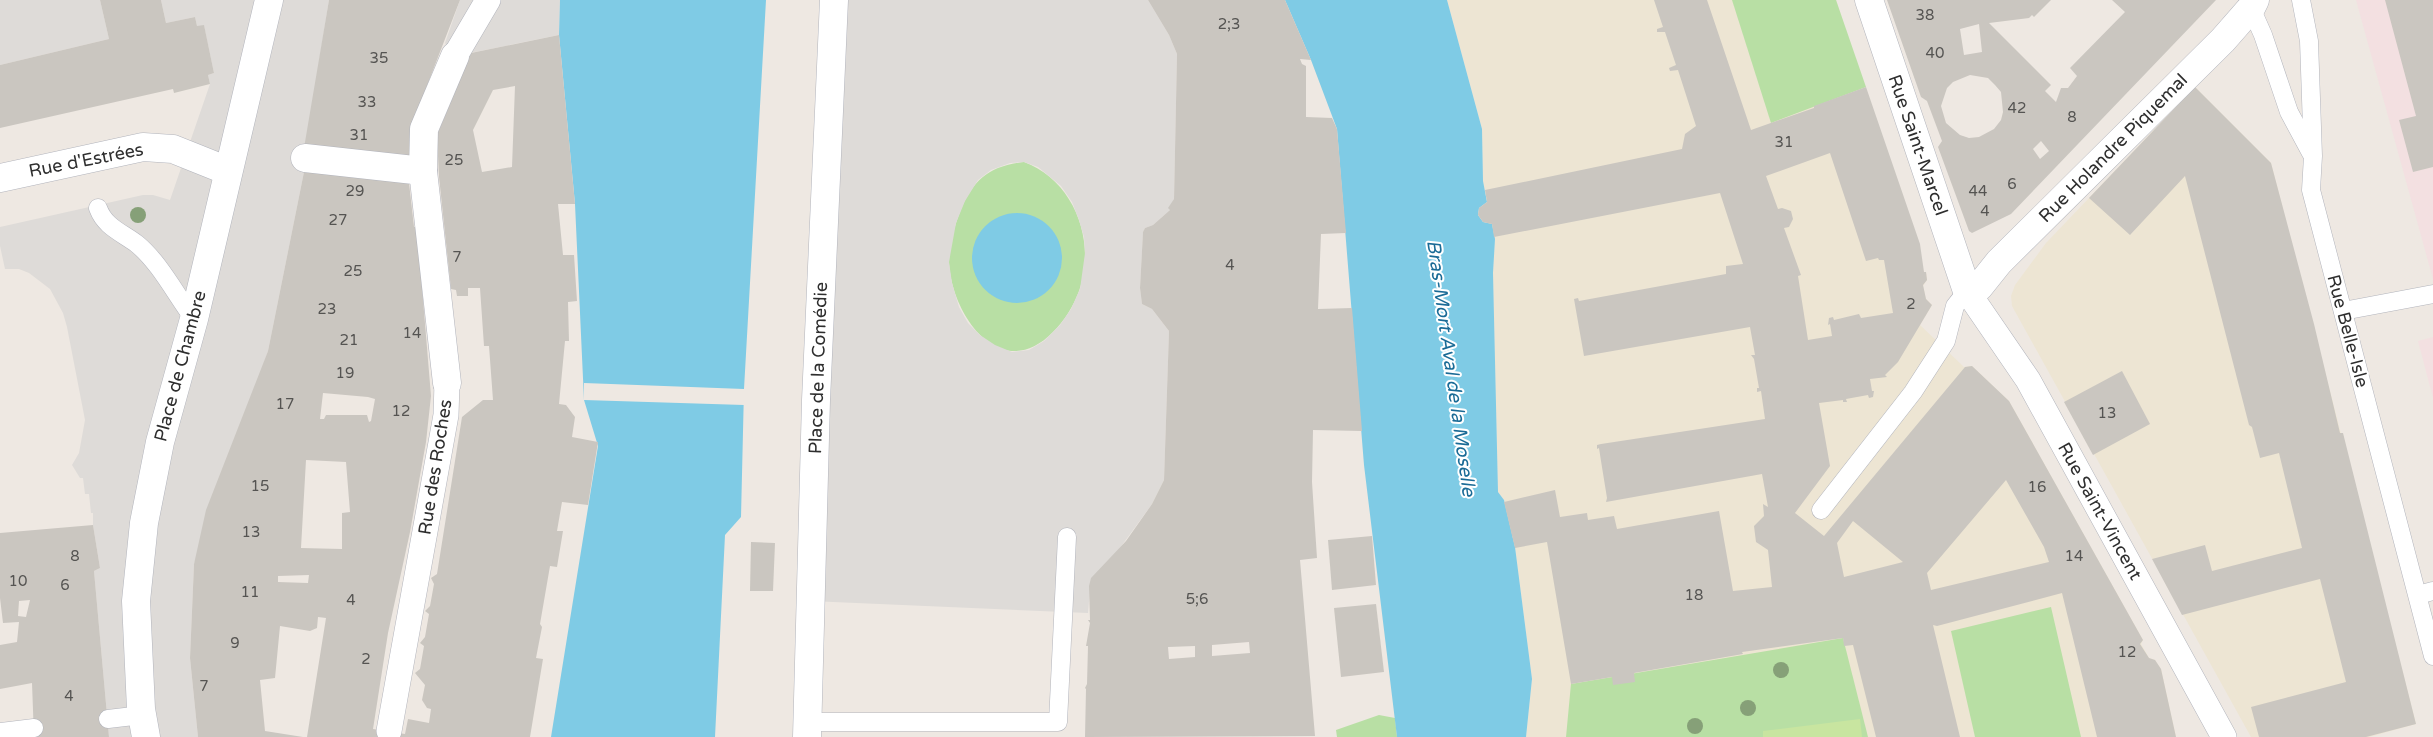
<svg xmlns="http://www.w3.org/2000/svg" width="2433" height="737" viewBox="0 0 2433 737" font-family="'Varela Round',sans-serif">
<style>
.education{fill:#ede5d3}
.medical{fill:#f3e0e1}
.green{fill:#b8dfa4}
.pitch{fill:#c8e5a0}
.plaza{fill:#dedbd8;fill-rule:evenodd}
.water{fill:#7fcbe5}
.pier{fill:#eee8e2}
.building{fill:#cac6c0;fill-rule:evenodd}
.lines{fill:none;stroke-linecap:round;stroke-linejoin:round}
.service-casing{stroke:#b2b4bc;stroke-width:19}
.pedestrian-casing{stroke:#b2b4bc;stroke-width:26}
.minor-casing{stroke:#b2b4bc;stroke-width:29}
.tertiary-casing{stroke:#b2b4bc;stroke-width:29}
.service{stroke:#fff;stroke-width:18}
.pedestrian{stroke:#fff;stroke-width:25}
.minor{stroke:#fff;stroke-width:28}
.tertiary{stroke:#fff;stroke-width:28}
.tree{fill:#86a078}
.labels{text-anchor:middle;dominant-baseline:central;stroke-width:4;stroke-linejoin:round;paint-order:stroke}
.number-label{font-size:15px;fill:#555452}
.street-label{font-size:18px;fill:#2e2e2e;stroke:#fff}
.water-label{font-size:19px;font-style:italic;fill:#1a6b96;stroke:#fff}
</style>
<rect width="100%" height="100%" fill="#eee8e2"/>
<!-- education -->
<g class="education">
<path d="M1447,0H1836L1924,272H1926L1927,280L1923,286L1926,299L1932,305L1920,325L1964,367L1972,366L2009,401L2143,640L2141,644L2149,658L2155,660L2161,669L2176,737H1526L1532,679L1515,547L1504,500L1498,492L1493,273L1495,239L1486,223L1478,215L1479,208L1487,202L1483,181L1482,129Z"/>
<path d="M2195,87L2271,163L2416,724L2369,737H2251L2012,306L2011,296L2015,285L2046,243Z"/>
</g>
<!-- medical -->
<g class="medical">
<path d="M2356,0H2433V279Z"/>
<path d="M2433,337V398L2418,341Z"/>
</g>
<!-- green -->
<g class="green">
<path d="M1732,0H1836L1866,87L1771,123Z"/>
<path d="M1024,162C1074,180 1097,242 1079,291C1073,307 1065,320 1053,332C1001,385 952,316 949,263C949,247 954,227 960,212C973,179 990,166 1024,162Z"/>
<path d="M2051,607L2081,737H1975L1951,631Z"/>
<path d="M1843,638L1868,737H1566L1571,684Z"/>
<path d="M1379,715L1395,718L1397,737H1337L1336,730Z"/>
</g>
<!-- pitch -->
<path class="pitch" d="M1860,719L1862,737H1763V731Z"/>
<!-- plaza -->
<g class="plaza">
<path d="M0,0H100L109,39L0,65Z"/>
<path d="M161,0H329L311,112L305,167L268,351L194,564L190,658L198,737H109L94,571L100,568L93,525V513H91L89,494H85L83,478H80L72,465L79,453L85,420L67,327L63,313L50,289L29,273L19,269H5L0,246V227L143,195H153L170,200L210,84L208,75L214,73L204,26H197L195,17L166,23Z"/>
<path d="M460,0H560L559,35L455,56L445,43Z"/>
<path d="M834,0H1148L1169,35L1177,54L1174,199L1170,210L1153,225L1145,228L1143,233L1140,288L1142,304L1152,309L1169,331L1164,480L1152,504L1090,589L1088,613L810,601ZM1024,162L1038,167L1061,186L1072,202L1079,220L1084,237L1085,253L1080,289L1071,309L1060,325L1044,341L1029,350L1012,352L995,345L980,335L968,323L959,307L952,283L949,262L956,223L965,201L978,180L991,170L1010,163Z"/>
</g>
<!-- water -->
<g class="water">
<path d="M560,0H766L744,389L741,517L725,535L715,737H551L598,446L584,400L575,204L559,35Z"/>
<path d="M1285,0H1447L1482,129L1483,181L1487,202L1479,208L1478,215L1483,222L1492,224L1495,239L1493,273L1498,492L1504,500L1515,547L1532,679L1526,737H1397L1364,465L1337,129L1311,60Z"/>
<circle cx="1017" cy="258" r="45"/>
</g>
<!-- pier -->
<path class="pier" d="M584,383L744,389V405L584,400Z"/>
<!-- building -->
<g class="building">
<path d="M100,0H161L166,23L195,17L197,26L204,25L214,73L208,75L210,84L174,93L173,89L0,128V65L109,39Z"/>
<path d="M329,0H460L413,122L409,155L403,161L304,148Z"/>
<path d="M1148,0H1285L1311,60L1300,59L1302,64L1306,66V117L1332,118L1337,129L1346,233L1321,234L1318,309L1352,308L1362,431L1313,430L1312,482L1317,558L1300,560L1315,736L1085,737L1086,689L1085,688L1087,684L1088,646H1086L1090,623L1088,620H1090L1089,586L1091,578L1126,541L1152,504L1164,480L1169,331L1152,309L1142,304L1140,288L1143,232L1145,228L1153,225L1170,210L1168,208L1174,199L1177,54L1169,35ZM1249,642L1250,653L1212,656V645ZM1195,646V657L1169,659L1168,647Z"/>
<path d="M1654,0H1707L1751,130L1814,108V106L1866,87L1920,244L1924,272H1926L1927,280L1923,285L1926,299L1932,305L1898,362L1885,375L1887,377L1870,379L1872,391H1874L1873,397L1869,398L1868,395L1846,399L1847,402H1843V400L1819,403L1830,466L1795,513L1824,536L1965,367L1972,366L2009,401L2143,640L2140,644L2149,658L2155,660L2161,669L2176,737H2097L2062,593L1937,626L1933,625L1960,737H1876L1853,645L1844,646L1843,638L1742,652L1743,654L1634,673L1635,682L1613,685L1612,677L1571,684L1547,542L1515,548L1504,502L1555,490L1560,517L1587,513L1588,520L1614,516L1617,529L1719,511L1733,591L1772,587L1768,550L1756,542L1754,526L1764,516L1763,504L1768,507L1762,474L1606,502L1607,498L1601,461L1599,448L1597,449V445L1601,444L1765,419L1761,391L1757,392V388H1759L1754,359L1751,355H1755L1750,327L1584,356L1574,299L1578,298L1579,301L1726,274V266L1743,264L1720,193L1494,237L1492,224L1483,222L1478,215L1479,208L1487,202L1485,190L1682,149L1685,134L1696,126L1678,70L1670,71L1669,68L1676,65L1665,32H1657V29L1663,27ZM1830,153L1866,261L1878,258L1879,260H1884L1893,313L1861,318L1859,314L1834,320L1833,317L1829,318L1828,325L1830,324L1832,336L1808,340L1798,276L1801,275L1784,228L1789,227L1793,219L1791,211L1782,208L1778,209L1766,176ZM2006,480L2044,547L2049,562L1931,590L1927,573ZM1853,521L1903,562L1844,577L1837,543Z"/>
<path d="M1887,0H2051L2034,17L2032,15L2029,18L1989,23L2051,85L2045,91L2056,102L2061,88H2068L2077,76L2070,68L2125,12L2112,0H2216L2011,214L1972,233L1969,231L1938,147L1942,141L1927,101L1921,97ZM1979,24L1982,52L1964,55L1960,29ZM1970,75L1988,78L1995,85L2001,92L2003,112L2001,120L1994,129L1979,137L1969,138L1960,135L1946,123L1941,106L1947,88L1953,82ZM2041,141L2049,151L2040,159L2033,149Z"/>
<path d="M2385,0H2433V167L2413,172L2399,120L2416,116Z"/>
<path d="M559,35L575,204H558L563,255H574L577,301L568,302L569,341H565L559,404L566,405L575,417L572,437L598,442L588,505L562,502L557,531H563L557,567L550,566L540,624L542,627L536,658L543,659L530,737H307L326,618L318,617L317,628L310,631L280,626L275,678L260,680L265,731L303,737H198L190,658L194,564L206,510L268,351L305,167L409,183L414,227H417L431,396L426,442L410,532L388,633L373,729L405,734L408,719L429,723L431,709L427,708L422,700L425,685L415,673L420,669L424,646L420,643L425,637L429,614L425,611L430,606L434,584L431,578L437,574L462,417L483,400H493L489,346H484L480,288H468V296H457L456,290L451,289L439,177L437,135L471,53ZM515,86L512,167L482,172L473,130L493,90ZM323,393L368,397L375,399L371,421L369,422L367,415H326L324,419H320ZM306,460L346,462L350,512L342,513V549L301,548ZM309,575L308,583L278,582V576Z"/>
<path d="M2195,87L2271,163L2314,324L2340,433H2343L2416,724L2366,737H2259L2251,707L2346,682L2320,579L2182,615L2152,559L2205,545L2212,571L2302,548L2279,453L2260,458L2252,427L2249,425L2185,176L2130,235L2089,198Z"/>
<path d="M2122,371L2150,424L2093,455L2064,402Z"/>
<path d="M93,525L100,568L94,571L109,737H34L32,683L0,689V645L17,642L19,622L3,623L0,598V533ZM30,600L26,617L18,616L19,601Z"/>
<path d="M1372,536L1376,585L1332,590L1328,540Z"/>
<path d="M751,542L775,543L773,591H750Z"/>
<path d="M1376,604L1384,672L1341,677L1334,608Z"/>
</g>
<g class="lines">
<!-- service casing -->
<g class="service-casing">
<g id="service">
<path d="M2301,0L2309,41L2313,156L2311,190L2433,656"/>
<path d="M2251,8L2263,35L2289,112L2311,153"/>
<path d="M98,208C105,227 121,232 137,244C160,263 176,295 194,319"/>
<path d="M2343,311L2433,294"/>
<path d="M1821,510L1913,392L1946,341L1955,306L1967,291"/>
<path d="M2418,595L2433,591"/>
<path d="M108,719L142,715"/>
<path d="M808,722H1058L1067,537"/>
<path d="M0,732L34,728"/>
</g>
</g>
<!-- pedestrian casing -->
<g class="pedestrian-casing">
<g id="pedestrian">
<path d="M455,56L488,0"/>
<path d="M1967,291L2028,380L2224,737"/>
<path d="M389,731L446,415L447,383"/>
</g>
</g>
<!-- minor casing -->
<g class="minor-casing">
<g id="minor">
<path d="M1869,0L1967,291L1979,287L1999,262L2223,40L2251,8L2255,0"/>
<path d="M305,158L423,171"/>
<path d="M0,178L143,147L173,149L228,171"/>
<path d="M447,383L423,171L424,129L455,56"/>
<path d="M146,737L141,709L136,601L144,523L160,442L194,319L269,0"/>
</g>
</g>
<!-- tertiary casing -->
<g class="tertiary-casing">
<path id="tertiary" d="M807,737L816,400L834,0"/>
</g>
<!-- service -->
<use href="#service" class="service"/>
<!-- pedestrian -->
<use href="#pedestrian" class="pedestrian"/>
<!-- minor -->
<use href="#minor" class="minor"/>
<!-- tertiary -->
<use href="#tertiary" class="tertiary"/>
</g>
<!-- trees -->
<g class="tree">
<circle cx="138" cy="215" r="8"/>
<circle cx="1781" cy="670" r="8"/>
<circle cx="1748" cy="708" r="8"/>
<circle cx="1695" cy="726" r="8"/>
</g>
<g class="labels">
<!-- number labels -->
<g class="number-label">
<text x="1925" y="15">38</text>
<text x="1229" y="24">2;3</text>
<text x="1935" y="53">40</text>
<text x="379" y="58">35</text>
<text x="367" y="102">33</text>
<text x="2017" y="108">42</text>
<text x="2072" y="117">8</text>
<text x="359" y="135">31</text>
<text x="1784" y="142">31</text>
<text x="454" y="160">25</text>
<text x="2012" y="184">6</text>
<text x="355" y="191">29</text>
<text x="1978" y="191">44</text>
<text x="1985" y="211">4</text>
<text x="338" y="220">27</text>
<text x="457" y="257">7</text>
<text x="1230" y="265">4</text>
<text x="353" y="271">25</text>
<text x="1911" y="304">2</text>
<text x="327" y="309">23</text>
<text x="412" y="333">14</text>
<text x="349" y="340">21</text>
<text x="345" y="373">19</text>
<text x="285" y="404">17</text>
<text x="401" y="411">12</text>
<text x="2107" y="413">13</text>
<text x="260" y="486">15</text>
<text x="2037" y="487">16</text>
<text x="251" y="532">13</text>
<text x="75" y="556">8</text>
<text x="2074" y="556">14</text>
<text x="18" y="581">10</text>
<text x="65" y="585">6</text>
<text x="250" y="592">11</text>
<text x="1694" y="595">18</text>
<text x="1197" y="599">5;6</text>
<text x="351" y="600">4</text>
<text x="235" y="643">9</text>
<text x="2127" y="652">12</text>
<text x="366" y="659">2</text>
<text x="204" y="686">7</text>
<text x="69" y="696">4</text>
</g>
<!-- street labels -->
<g class="street-label">
<text transform="translate(1918 145) rotate(71)">Rue Saint-Marcel</text>
<text transform="translate(2113 148) rotate(-45)">Rue Holandre Piquemal</text>
<text transform="translate(86 160) rotate(-11)">Rue d'Estrées</text>
<text transform="translate(2348 331) rotate(75)">Rue Belle-Isle</text>
<text transform="translate(180 366) rotate(-75)">Place de Chambre</text>
<text transform="translate(818 368) rotate(-88)">Place de la Comédie</text>
<text transform="translate(435 467) rotate(-81)">Rue des Roches</text>
<text transform="translate(2100 511) rotate(61)">Rue Saint-Vincent</text>
</g>
<!-- water labels -->
<g class="water-label">
<text transform="translate(1451 368) rotate(82)">Bras-Mort Aval de la Moselle</text>
</g>
</g>
</svg>
